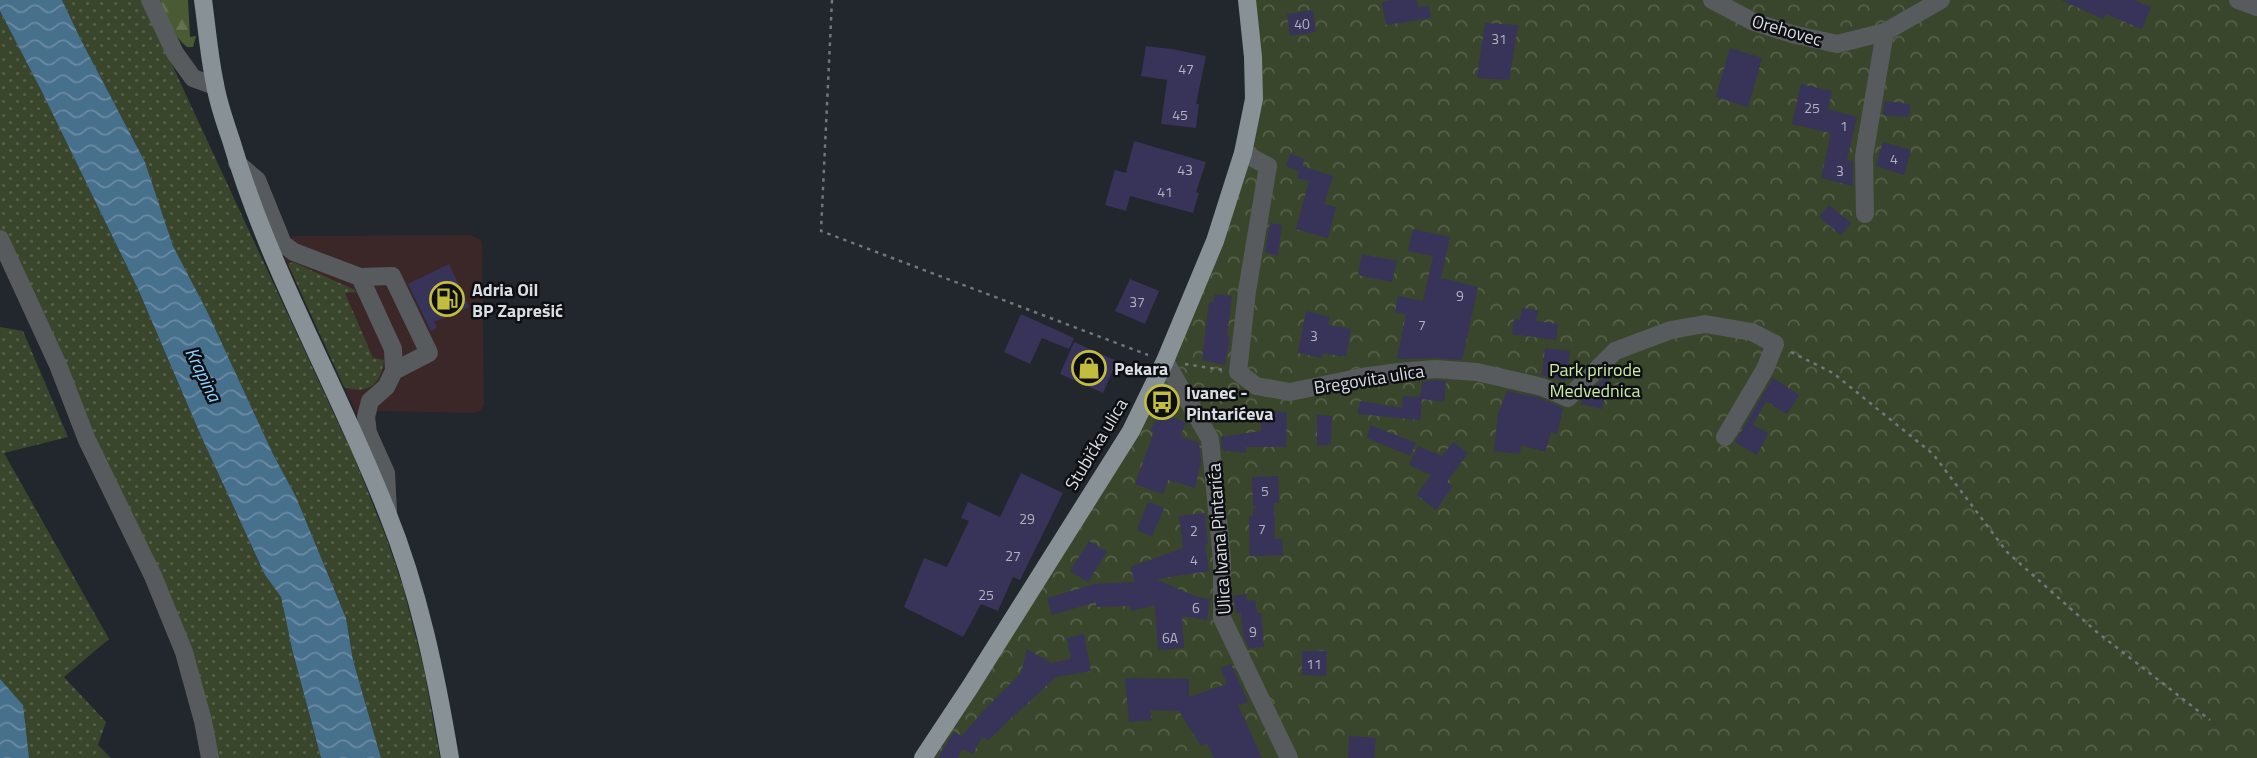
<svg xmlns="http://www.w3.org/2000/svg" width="2257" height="758" viewBox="0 0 2257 758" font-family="'Titillium Web',sans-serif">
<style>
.commercial{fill:#3b2727}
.grass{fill:url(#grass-dots)}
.forest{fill:url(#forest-firs)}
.park{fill:url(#park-crowns)}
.water{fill:url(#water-waves)}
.building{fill:#383359}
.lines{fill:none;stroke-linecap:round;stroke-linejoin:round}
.path{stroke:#73767c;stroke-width:2.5;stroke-dasharray:3.5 5;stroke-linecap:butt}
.minor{stroke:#575b5e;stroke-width:18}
.major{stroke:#889195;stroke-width:18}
.labels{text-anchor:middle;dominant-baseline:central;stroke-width:5;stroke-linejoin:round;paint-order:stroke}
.number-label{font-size:14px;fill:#b2b2c0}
.street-label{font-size:18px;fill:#dadde2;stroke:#0d0f12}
.poi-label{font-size:18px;font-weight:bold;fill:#dadde2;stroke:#0d0f12;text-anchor:start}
.park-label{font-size:18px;fill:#cdeba7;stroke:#0d0f12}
.water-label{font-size:19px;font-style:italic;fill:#8dd0ff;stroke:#0d0f12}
</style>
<defs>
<pattern id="grass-dots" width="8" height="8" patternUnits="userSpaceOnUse" patternTransform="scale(1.75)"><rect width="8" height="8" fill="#3a462b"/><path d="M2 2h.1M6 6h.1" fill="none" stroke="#566049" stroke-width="1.8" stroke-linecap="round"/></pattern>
<pattern id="forest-firs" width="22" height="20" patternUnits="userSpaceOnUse" patternTransform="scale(1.75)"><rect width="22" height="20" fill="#4a5b33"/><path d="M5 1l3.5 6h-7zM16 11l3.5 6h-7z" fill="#647250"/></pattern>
<pattern id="park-crowns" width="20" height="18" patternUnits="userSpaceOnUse" patternTransform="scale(1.75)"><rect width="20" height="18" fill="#3a462b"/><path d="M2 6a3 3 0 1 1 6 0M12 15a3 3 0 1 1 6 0" fill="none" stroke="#566049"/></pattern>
<pattern id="water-waves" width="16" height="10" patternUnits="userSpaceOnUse" patternTransform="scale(1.75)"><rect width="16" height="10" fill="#47708d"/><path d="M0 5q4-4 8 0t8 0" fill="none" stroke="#6a8ba2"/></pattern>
</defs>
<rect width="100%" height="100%" fill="#22262d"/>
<!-- commercial -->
<path class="commercial" d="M470,235L481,240L482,245L484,405L480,411L473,413L377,411L361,423L278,244L294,236Z"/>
<!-- grass -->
<g class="grass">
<path d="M62,0H142L354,457L386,537L403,587L424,669L440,758H381L353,660L346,618L296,497L273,454L207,311L173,246L145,162L81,40Z"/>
<path d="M0,11L42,92L138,289L201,436L265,575L281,597L292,649L321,758H213L204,707L53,345L0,229Z"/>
<path d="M293,262L355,290L356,292L345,293L373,358L384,360C381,385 368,395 344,387L288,264Z"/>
<path d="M0,327L23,331L68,437L4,453L109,639L64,677L106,722L98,745L111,758H0Z"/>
</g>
<!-- forest -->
<path class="forest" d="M160,0H188L190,37L196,36L193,47H187C173,36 167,17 160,0Z"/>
<!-- park -->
<path class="park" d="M1256,0H2257V758H932L1115,456L1215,241L1252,88Z"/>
<!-- water -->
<g class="water">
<path d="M0,0H62L81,40L145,162L173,246L207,311L273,454L296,497L346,618L353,660L381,758H321L292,649L281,597L265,575L201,436L138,289L42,92L0,11Z"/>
<path d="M0,679L23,705L29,758H0Z"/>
</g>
<!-- building -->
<g class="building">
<path d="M1393,0H1417L1418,7L1429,6L1431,18L1386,25L1382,2Z"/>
<path d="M2061,0H2134L2151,7L2142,29L2106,14L2103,19Z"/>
<path d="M1313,10L1316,32L1290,36L1287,14Z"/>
<path d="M1485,23L1518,25L1509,80L1477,78Z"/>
<path d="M1146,46L1172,49L1206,56L1196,104H1199L1196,128L1161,124L1167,80L1141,76Z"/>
<path d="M1730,48L1762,58L1748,107L1716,97Z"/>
<path d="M1801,84L1832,91L1828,109L1857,117L1847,160L1853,161V186L1821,178L1831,133L1792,124Z"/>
<path d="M1885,101L1910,104L1909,117L1883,115Z"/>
<path d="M1134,141L1206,162L1196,192L1199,193L1193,213L1130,196L1126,211L1105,205L1115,170L1126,173Z"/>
<path d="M1883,142L1911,150L1904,175L1876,166Z"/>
<path d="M1290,154L1305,159L1302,166L1333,176L1324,204L1336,207L1328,238L1296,229L1309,181L1297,178L1299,171L1286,166Z"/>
<path d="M1829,205L1851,223L1841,235L1819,217Z"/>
<path d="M1270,223L1282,225L1278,256L1265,252Z"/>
<path d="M1413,229L1450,237L1441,278L1478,287L1462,360L1436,358L1397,359L1406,314L1395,312L1398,296L1423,301L1433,256L1408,251Z"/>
<path d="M1362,254L1397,261L1392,282L1358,275Z"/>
<path d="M449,264L469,307L434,322L437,328L431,331L408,284Z"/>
<path d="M1130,279L1159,291L1145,324L1115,311Z"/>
<path d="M1215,294L1232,296L1227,336L1230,337L1225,365L1202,360L1209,302L1213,303Z"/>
<path d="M1522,308L1538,310L1536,321L1558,324L1556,340L1512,334L1514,319L1520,320Z"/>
<path d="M1306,311L1330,317L1328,325L1351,329L1346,357L1323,353L1322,358L1298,353Z"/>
<path d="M1021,314L1074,338L1069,349L1042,338L1030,364L1004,352Z"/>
<path d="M1074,342L1117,361L1103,393L1060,374Z"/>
<path d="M1545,348L1570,351L1566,381L1542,375Z"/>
<path d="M1611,371L1602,409L1581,404L1582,400Z"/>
<path d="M1773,378L1799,395L1787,414L1766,401L1753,425L1768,433L1757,455L1735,442Z"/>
<path d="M1435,380L1446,381L1444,402L1422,399L1420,420L1358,414L1360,401L1402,408L1403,396L1420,397L1422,382Z"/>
<path d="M1507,391L1540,398L1563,408L1557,434L1551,432L1545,452L1521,445L1520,454L1494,451L1498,414Z"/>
<path d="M1160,411L1186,423L1180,436L1199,443L1201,461L1195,488L1176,482L1175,480V482L1168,480L1163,494L1135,484L1154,432L1150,431Z"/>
<path d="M1261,411L1287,412L1286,447H1246V453L1225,451L1222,449L1221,437L1261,431Z"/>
<path d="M1317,415L1332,416L1331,444L1317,446Z"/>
<path d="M1370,425L1416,443L1411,456L1367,438Z"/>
<path d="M1453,442L1468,453L1447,482L1453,486L1436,510L1417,495L1431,475L1409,465L1418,446L1442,456Z"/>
<path d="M1021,473L1063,493L1020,580L1013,577L998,611L981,604L963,637L904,607L924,558L947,567L969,521L961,518L968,502L1000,517Z"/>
<path d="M1278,476L1279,503H1274L1275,539H1282L1283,555L1250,556L1249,517L1253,516V508H1259L1253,506L1252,477Z"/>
<path d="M1148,502L1164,508L1152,536L1137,530Z"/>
<path d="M1205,513L1208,544H1205L1209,571L1156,579L1197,597L1210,599L1207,620L1182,616L1184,648L1158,650L1155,605L1132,611L1130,606L1096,607V602L1052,615L1047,598L1095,584L1135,582L1130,567L1183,548L1179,516Z"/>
<path d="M1089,541L1107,552L1088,582L1070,571Z"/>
<path d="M1246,594L1247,601L1255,600L1257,613H1261L1264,647L1249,648L1243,636L1241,613H1236L1233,596Z"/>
<path d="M1084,634L1091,671L1056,677L1007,722L989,740L982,737L973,754L962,749L958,758H937L954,732L962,736L984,710L1021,673L1027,649L1051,663L1071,659L1067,638Z"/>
<path d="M1302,651H1327L1326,676L1302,675Z"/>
<path d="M1231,664L1248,702L1238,705L1262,758H1214L1207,743L1201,746L1179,711L1150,710L1152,720L1129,722L1125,678L1189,679V697L1227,684L1221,668Z"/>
<path d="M1349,736L1376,738L1374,758H1348Z"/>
</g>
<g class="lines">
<!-- path -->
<g class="path">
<path d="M832,0L821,231L1148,355"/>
<path d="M1791,352L1833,373L1933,454L2007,552L2098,633L2210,720"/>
<path d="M1185,364L1223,370"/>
</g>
<!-- minor -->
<g class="minor">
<path d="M150,0L175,53L193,78L215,86"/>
<path d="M1712,0L1754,22L1792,34L1837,44L1885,32L1941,0"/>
<path d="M2238,0L2257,7"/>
<path d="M1243,153L1268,166L1247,291L1238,372L1256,386L1290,392L1362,377L1399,372L1435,369L1477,372L1542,387L1568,398L1615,351L1671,330L1705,324L1752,332L1775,344L1765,369L1725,437"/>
<path d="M237,163L257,180L283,244L294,252L360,277L393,349L394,371L386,387L370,401L366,417L368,433L386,473L388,512"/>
<path d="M1865,214L1864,156L1885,32"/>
<path d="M0,239L58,365L87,440L153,576L184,652L203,721L210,758"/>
<path d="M360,277L392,276L429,353L394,371"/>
<path d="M1165,361L1210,439L1222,560V618L1289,758"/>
</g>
<!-- major -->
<g class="major">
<path d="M203,0C207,28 209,56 215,84C218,103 225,122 231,140C269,270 338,387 387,512C419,591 436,674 450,758"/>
<path d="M923,758L970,687L1131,431L1165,361L1215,241L1243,153L1254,99L1253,57L1247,0"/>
</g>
</g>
<!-- icons -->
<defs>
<g id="fuel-ring" transform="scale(1.75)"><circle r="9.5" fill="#0d0f12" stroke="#c2bd3f" stroke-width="1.5"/><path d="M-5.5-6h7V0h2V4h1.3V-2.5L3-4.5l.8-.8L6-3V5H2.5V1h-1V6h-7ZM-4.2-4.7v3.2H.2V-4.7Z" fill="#c2bd3f"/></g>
<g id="shop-ring" transform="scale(1.75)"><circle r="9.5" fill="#0d0f12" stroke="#c2bd3f" stroke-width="1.5"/><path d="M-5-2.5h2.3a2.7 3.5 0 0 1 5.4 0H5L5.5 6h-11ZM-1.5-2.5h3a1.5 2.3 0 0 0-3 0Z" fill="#c2bd3f"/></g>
<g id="bus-ring" transform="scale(1.75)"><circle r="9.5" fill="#0d0f12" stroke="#c2bd3f" stroke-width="1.5"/><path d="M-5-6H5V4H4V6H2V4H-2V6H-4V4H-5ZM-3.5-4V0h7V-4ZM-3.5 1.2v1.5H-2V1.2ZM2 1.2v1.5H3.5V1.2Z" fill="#c2bd3f"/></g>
</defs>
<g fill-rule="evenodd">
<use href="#fuel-ring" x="447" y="299"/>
<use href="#shop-ring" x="1089" y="368"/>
<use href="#bus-ring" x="1162" y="402"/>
</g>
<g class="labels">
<!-- number labels -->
<g class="number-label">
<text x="1302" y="23">40</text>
<text x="1499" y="38">31</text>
<text x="1186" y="68">47</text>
<text x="1812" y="107">25</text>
<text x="1180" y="114">45</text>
<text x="1844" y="125">1</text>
<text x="1894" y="158">4</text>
<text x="1185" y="169">43</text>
<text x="1840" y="170">3</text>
<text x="1165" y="191">41</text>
<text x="1460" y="295">9</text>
<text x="1137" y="301">37</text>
<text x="1422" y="324">7</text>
<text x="1314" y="335">3</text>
<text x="1265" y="490">5</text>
<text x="1027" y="518">29</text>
<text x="1262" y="528">7</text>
<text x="1194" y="530">2</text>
<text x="1013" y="555">27</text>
<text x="1194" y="559">4</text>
<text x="986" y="594">25</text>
<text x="1196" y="607">6</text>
<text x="1253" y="631">9</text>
<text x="1170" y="637">6A</text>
<text x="1314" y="663">11</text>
</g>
<!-- street labels -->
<g class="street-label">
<text transform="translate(1787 30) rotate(16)">Orehovec</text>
<text transform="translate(1369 379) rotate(-9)">Bregovita ulica</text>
<text transform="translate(1096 444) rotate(-59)">Stubička ulica</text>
<text transform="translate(1219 539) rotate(-94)">Ulica Ivana Pintarića</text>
</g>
<!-- poi labels -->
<g class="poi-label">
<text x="472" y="289">Adria Oil<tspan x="472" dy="21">BP Zaprešić</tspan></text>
<text x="1114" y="368">Pekara</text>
<text x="1186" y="392">Ivanec -<tspan x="1186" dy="21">Pintarićeva</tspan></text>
</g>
<!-- park labels -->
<g class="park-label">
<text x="1595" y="369">Park prirode<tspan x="1595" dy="21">Medvednica</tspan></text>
</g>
<!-- water labels -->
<g class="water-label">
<text transform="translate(204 374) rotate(64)">Krapina</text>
</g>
</g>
</svg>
